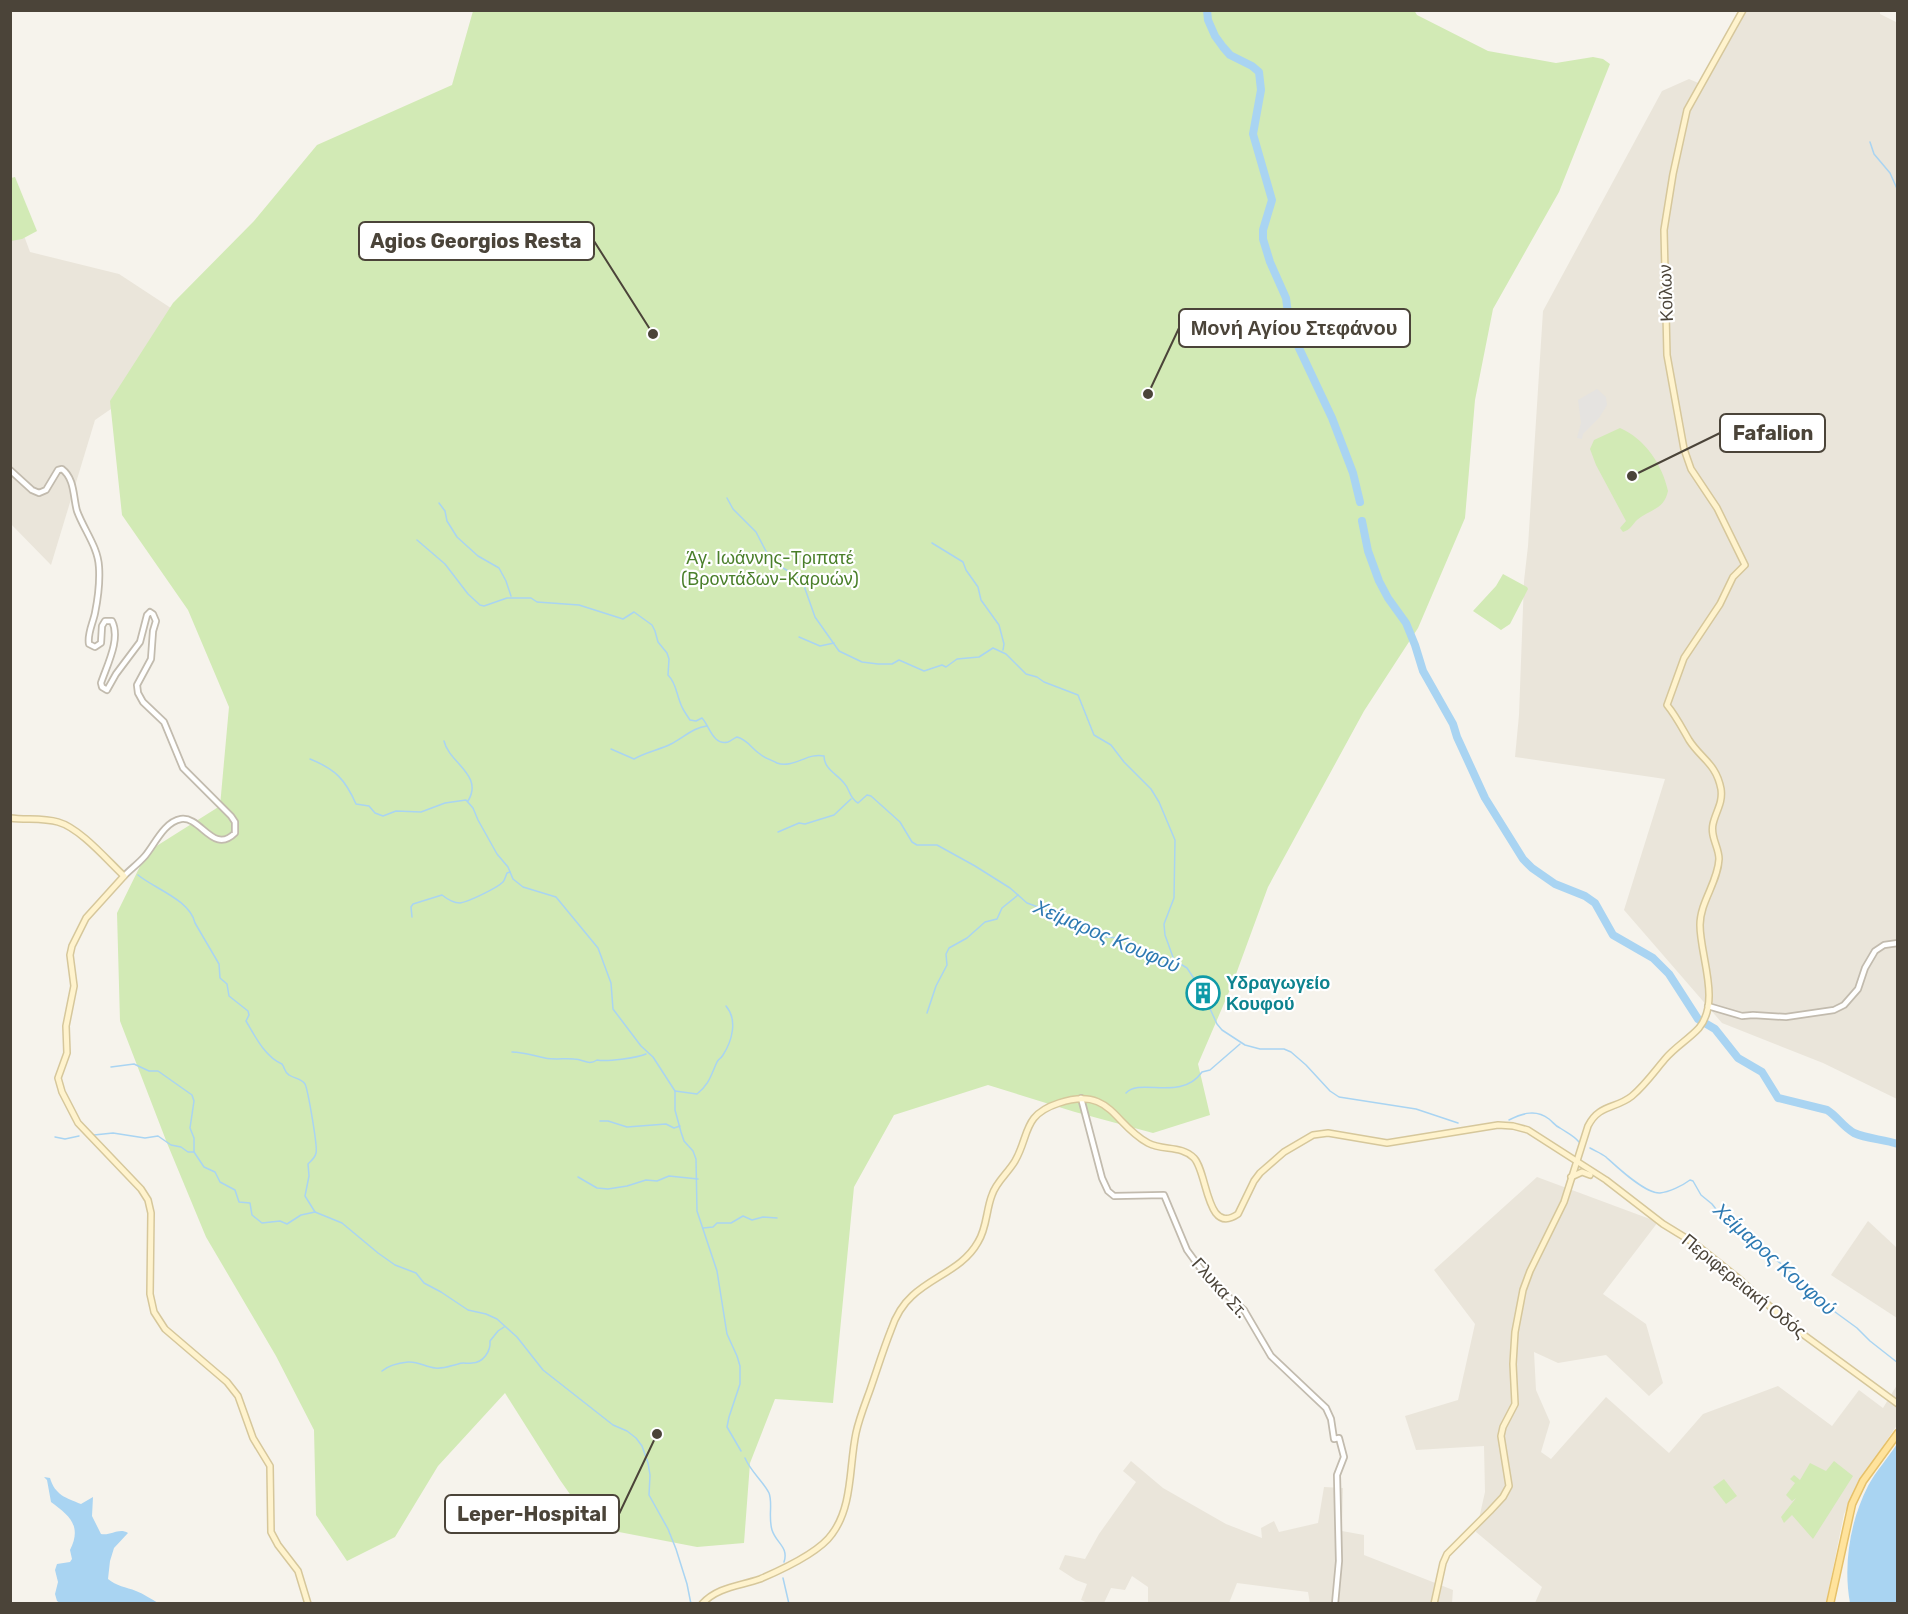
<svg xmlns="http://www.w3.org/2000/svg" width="1908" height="1614" viewBox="0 0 1908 1614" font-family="Rubik,sans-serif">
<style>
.residential{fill:#eae5da}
.green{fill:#d2eab5}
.parking{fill:#e5e3e0}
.water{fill:#a9d4f2}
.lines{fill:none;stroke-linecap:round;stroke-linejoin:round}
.stream{stroke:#a9d4f2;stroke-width:1.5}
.river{stroke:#a9d4f2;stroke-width:8}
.tertiary-casing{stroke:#c2bbae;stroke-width:8}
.secondary-casing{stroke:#d6c79b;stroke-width:8}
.primary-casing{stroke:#e6c16a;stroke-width:9}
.tertiary{stroke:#fff;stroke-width:4.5}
.secondary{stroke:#fff3cd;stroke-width:5}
.primary{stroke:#ffe39c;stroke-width:6}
.labels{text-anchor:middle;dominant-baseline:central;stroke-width:4.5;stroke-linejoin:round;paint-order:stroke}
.street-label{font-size:18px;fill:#4b4439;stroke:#fff}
.park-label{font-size:18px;fill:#4a7f2a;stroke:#fff}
.culture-label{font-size:18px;font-weight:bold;fill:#0d838f;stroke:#fff;text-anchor:start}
.water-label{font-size:20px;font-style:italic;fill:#2e7ab2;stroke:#fff}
.leader{fill:none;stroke:#4b4439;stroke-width:2}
.callout-dot{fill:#4b4439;stroke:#fff;stroke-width:2}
.callout{fill:#fff;stroke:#4b4439;stroke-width:2}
.callout-label{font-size:20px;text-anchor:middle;font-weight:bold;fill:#4b4439}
</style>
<rect width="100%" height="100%" fill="#f6f3ec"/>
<!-- residential -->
<g class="residential">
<path d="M1746,11H1880V14L1898,23L1897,1099L1823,1063L1722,1023L1624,910L1665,779L1515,757L1519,715L1524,581L1528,546L1543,311L1662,91L1689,79L1703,85Z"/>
<path d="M10,198L30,252L119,274L215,337L95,420L51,565L11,524Z"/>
<path d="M1537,1177L1658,1222L1603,1294L1646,1324L1663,1383L1649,1396L1606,1355L1558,1363L1534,1352L1536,1390L1550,1422L1541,1452L1551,1459L1606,1397L1669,1453L1703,1414L1778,1386L1832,1426L1859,1390L1883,1408L1897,1385V1425L1861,1479L1844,1514L1826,1603H1535L1542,1587L1476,1532L1485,1492L1484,1446L1416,1450L1405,1416L1458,1400L1475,1324L1434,1270Z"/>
<path d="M1868,1221L1897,1248V1318L1831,1275Z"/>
<path d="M1131,1461L1163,1488L1226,1524L1262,1538L1261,1528L1274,1521L1279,1532L1318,1523L1324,1487L1343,1488L1342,1531L1364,1535V1555L1453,1590L1452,1603L1310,1604L1308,1592L1237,1583L1229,1603L1148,1604V1587L1132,1576L1125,1590L1111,1588L1104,1603H1088L1081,1600L1087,1584L1076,1580L1059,1569L1065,1555L1085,1559L1099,1534L1136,1482L1123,1471Z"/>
</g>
<!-- green -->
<g class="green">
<path d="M1414,10L1417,15L1488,51L1556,63L1593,57L1603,59L1610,64L1559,192L1493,309L1475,400L1465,518L1418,628L1364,711L1268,887L1232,985L1198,1064L1210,1115L1153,1133L1075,1112L988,1085L894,1115L854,1187L833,1403L775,1399L750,1463L744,1543L697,1547L593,1527L560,1480L505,1393L438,1466L395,1537L347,1561L316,1515L314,1430L276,1356L206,1237L167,1143L120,1021L117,913L147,852L220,806L229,707L188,610L122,515L110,401L173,303L254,221L317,145L452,85L473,11Z"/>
<path d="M15,177L37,231L22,239L11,241V178Z"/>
<path d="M1620,428C1645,439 1662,464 1668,491C1664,510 1650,509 1637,520C1632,525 1630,530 1623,532L1620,528L1626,521L1596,465L1590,449L1594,440Z"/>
<path d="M1503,574L1527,587L1528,589L1510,624L1501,630L1473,611L1496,586Z"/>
<path d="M1834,1461L1853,1476L1813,1539L1792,1515L1784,1523L1781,1517L1796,1498L1792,1501L1786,1495L1795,1483L1790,1479L1794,1475L1800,1480L1810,1463L1826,1471Z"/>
<path d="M1724,1479L1737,1496L1726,1504L1713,1487Z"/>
</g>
<!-- parking -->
<path class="parking" d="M1597,389L1606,397L1607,405L1599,418L1583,434L1582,439L1577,438L1581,423L1578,400Z"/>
<!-- water -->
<g class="water">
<path d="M1897,1444V1603H1850C1843,1565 1850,1521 1868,1486C1876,1471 1888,1458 1897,1444Z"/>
<path d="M44,1477L50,1478C55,1495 66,1498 81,1504L93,1497L92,1516L101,1534C111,1536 119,1527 128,1533L114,1548L110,1561L108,1579C116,1586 126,1587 136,1591C144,1594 151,1599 158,1603L62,1604L57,1601L55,1594L58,1582L55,1570L57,1564L70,1562L72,1559L70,1550C82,1526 70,1516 51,1502L47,1480Z"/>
</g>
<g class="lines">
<!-- stream -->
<g class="stream">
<path d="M1870,142L1874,154L1890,173L1898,191"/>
<path d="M727,498L733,509L756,532L769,557L780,566L799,578L803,583L815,617L839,651L862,662L878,664H892L899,660L924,671L942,665L946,667L957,659L979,657L993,648L1006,654L1026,674L1037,677L1044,682L1078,695L1094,735L1111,745L1124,762L1151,789L1159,802L1175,840L1174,898L1164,924L1165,935L1174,960"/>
<path d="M439,503L445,511L447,521L457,537L478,556L499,568L506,581L511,596"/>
<path d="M417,540L445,564L468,594L480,605L484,606L507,598H531L537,602L579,605L623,619L634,612L652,625L655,631L658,642L667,653L669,659L668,675C676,683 676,692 680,702C682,709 686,714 690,720L696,721L702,718C709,725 713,746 728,742C731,741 734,738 737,737C748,740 751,748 760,754C764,758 772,760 777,763C793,769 808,752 824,756C824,769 837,774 844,783C850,789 849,798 858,803L867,795L871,796L900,822L912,842L917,845H937L975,866L1010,888L1027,903L1038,907L1054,910L1066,915L1092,932L1105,937L1121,938L1151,954L1174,960L1187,968L1201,989L1217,1024L1222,1030L1245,1045L1260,1049H1284L1291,1052L1306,1065L1330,1091L1339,1097L1416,1109L1458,1123"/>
<path d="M932,543L963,562L966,570L978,587L981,600L999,625L1004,644L1003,650"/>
<path d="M799,637L820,646L834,643"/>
<path d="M444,741C449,763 484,775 468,801"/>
<path d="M611,749L634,759C646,752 659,750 671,744C683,738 694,727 707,726"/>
<path d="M310,759C335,769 345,779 356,804L369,806L375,813L383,816L396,811L421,812L445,803L466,800L473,808L478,820L497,854L508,867L513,879L523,887L556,897L598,948L611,983L613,1009L641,1046L653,1057L675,1091V1110L681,1132L684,1141L693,1151L696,1159L697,1211L717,1271L727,1334L737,1356L740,1366V1384L729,1417L727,1427L741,1451"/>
<path d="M778,832L799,823L805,824L834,815L851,799"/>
<path d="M138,875C155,889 190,900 195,923L219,964L220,978L227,984L229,996L248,1011L249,1015L246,1021C255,1036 265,1057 282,1064C285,1068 284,1072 289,1075C295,1079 301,1078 305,1084C308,1090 318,1148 316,1153C315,1158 311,1161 308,1164L309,1176L305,1196L315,1212"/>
<path d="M412,917L411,907L413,904L442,895C447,899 453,903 460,903C468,902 497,888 503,882C505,880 506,875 507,873L510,872"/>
<path d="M927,1013L936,986L947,965L946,954L949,948L967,938L985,922L997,919L1002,908L1018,895"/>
<path d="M512,1052C524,1052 534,1056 545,1058C555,1060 565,1058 574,1059C584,1059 588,1066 597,1060C607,1062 636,1058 646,1054"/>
<path d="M111,1067L134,1064L149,1071H158L192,1095L194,1101L190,1128L194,1138V1152"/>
<path d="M675,1091L697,1094C709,1085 711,1075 717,1062C720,1057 719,1061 723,1055C732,1041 738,1020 726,1006"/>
<path d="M1126,1093C1140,1077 1181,1102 1202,1072L1210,1070L1240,1044"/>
<path d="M1509,1120C1523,1113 1536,1109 1549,1119C1553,1122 1555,1126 1560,1128C1567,1133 1573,1135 1579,1142"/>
<path d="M600,1121H608L627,1127L666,1124L674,1128L680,1126"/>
<path d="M94,1135L113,1133L145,1138L158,1136L171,1145L181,1147L188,1152H194L204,1167L215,1172L220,1182L235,1190L239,1202L250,1203L252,1215L262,1223L280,1221L287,1224L301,1215L315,1212L342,1223L378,1253L395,1265L416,1273L424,1283L441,1292L468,1310L486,1314L497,1319L517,1337L543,1370L613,1425L627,1431L636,1438L642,1446L648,1463L650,1475L649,1495L668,1529L676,1549L687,1584L691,1604"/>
<path d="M55,1137L65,1139L79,1136"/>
<path d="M1590,1148C1595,1151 1601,1153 1606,1157C1616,1166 1645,1194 1660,1193C1669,1192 1682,1186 1690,1180L1693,1181L1701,1195L1712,1204L1719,1213L1796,1276L1816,1298L1857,1328L1870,1341L1898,1363"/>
<path d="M578,1177L597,1188L608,1189L627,1186L646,1180L657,1181L669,1176L698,1179"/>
<path d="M703,1228L713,1227L717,1223H731L743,1216L752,1220L763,1217L777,1218"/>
<path d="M382,1371C389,1365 398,1363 408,1362C417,1361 426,1367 435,1368C444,1369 450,1366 458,1364C463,1362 467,1364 472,1363C483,1363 491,1351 490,1341L498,1331L504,1327"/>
<path d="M745,1458C751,1472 762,1480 769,1493C773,1503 768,1517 772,1530C776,1543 789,1547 784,1562"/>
<path d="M783,1578L789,1604"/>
</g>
<!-- river -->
<g class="river">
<path d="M1207,10L1208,20L1215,36L1223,47L1230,55L1252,66L1259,72L1261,90L1253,134L1272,200L1263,230V239L1270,262L1286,298L1290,329L1332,418L1353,473L1360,502"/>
<path d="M1362,521L1368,551L1379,581L1388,598L1406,623L1415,645L1423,671L1453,724L1457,737L1485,798L1523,859L1532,868L1555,884L1585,896L1595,903L1613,935L1653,958L1669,974L1698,1019L1715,1029L1738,1058L1762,1072L1778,1098L1827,1110C1837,1116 1843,1127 1854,1133C1867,1139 1883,1139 1898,1144"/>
</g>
<!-- tertiary casing -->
<g class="tertiary-casing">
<g id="tertiary">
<path d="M10,470L32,490L39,493L46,490L58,470L62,469C75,479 73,497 77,511C84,530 98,547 99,567C100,582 98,598 95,613C93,623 87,634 89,644L95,647L101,643L102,626L105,621H112C121,639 107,665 101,683L102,687L107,690L116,674L140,642L147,615L150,612L153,614L156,621L153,631L151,659L137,685L138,693L143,702L164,722L183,768L231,816L235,822V833C213,855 201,816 181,819C164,822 155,844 145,856C139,863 131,869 124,876"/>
<path d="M1708,1006L1742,1016L1753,1015L1786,1017L1834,1010L1844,1005L1858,989L1865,968L1875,951L1884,945L1898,943"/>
<path d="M1081,1098L1102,1178L1108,1191L1114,1196L1164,1195L1187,1250L1209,1280L1244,1310L1271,1356L1326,1408L1331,1419L1334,1439L1339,1438L1344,1457L1337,1475L1339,1561L1335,1604"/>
</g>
</g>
<!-- secondary casing -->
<g class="secondary-casing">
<g id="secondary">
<path d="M10,818C26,820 43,818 58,822C80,828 107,860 124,876L86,918L72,946L70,955L74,986L66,1026L67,1053L58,1078L62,1092L78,1123L141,1189L148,1200L151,1213L150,1294L154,1312L165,1329L227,1382L238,1396L253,1438L270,1466L271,1532L278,1545L298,1571L308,1604"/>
<path d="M1571,1177L1582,1172L1590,1175"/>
<path d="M702,1604C717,1587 740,1586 760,1579C781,1570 819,1553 832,1534C853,1506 849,1466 856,1433C859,1419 865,1404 870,1390C877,1370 883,1350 891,1330C895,1318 902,1305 912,1296C933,1276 963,1269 978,1242C987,1228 986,1210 992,1195C996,1182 1008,1173 1015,1161C1030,1135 1022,1115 1059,1103C1111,1086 1113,1124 1148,1143C1163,1151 1181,1145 1194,1158C1208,1173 1206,1236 1238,1214L1254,1181L1260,1173L1284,1152L1313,1135L1328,1133L1387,1143L1498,1125L1513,1126L1528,1130L1606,1180L1663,1224L1694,1243L1738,1278L1793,1327L1898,1404"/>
<path d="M1434,1604L1443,1563L1447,1554L1490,1511L1503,1497L1509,1486L1501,1436L1503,1427L1515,1404L1513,1364L1515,1332L1523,1290L1530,1271L1564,1202L1588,1126C1599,1104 1616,1109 1632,1096C1645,1085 1654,1072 1665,1059C1675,1047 1689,1039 1699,1028C1721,1001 1700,956 1700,925C1700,902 1718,882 1719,859C1719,847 1710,837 1713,824C1716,811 1723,803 1721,789C1716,763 1701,759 1689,740C1682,728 1676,716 1667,705L1684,658L1720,604L1733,577L1745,565L1717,508L1691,469L1684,449L1667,355L1664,230L1673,174L1687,110L1743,10"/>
</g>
</g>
<!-- primary casing -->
<g class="primary-casing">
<path id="primary" d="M1830,1604L1852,1504L1863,1481L1898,1433"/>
</g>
<!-- tertiary -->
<use href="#tertiary" class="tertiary"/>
<!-- secondary -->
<use href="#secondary" class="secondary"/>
<!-- primary -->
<use href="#primary" class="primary"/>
</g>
<!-- icons -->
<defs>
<g id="building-ring" transform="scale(1.725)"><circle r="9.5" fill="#fff" stroke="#0f9aa8" stroke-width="1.5"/><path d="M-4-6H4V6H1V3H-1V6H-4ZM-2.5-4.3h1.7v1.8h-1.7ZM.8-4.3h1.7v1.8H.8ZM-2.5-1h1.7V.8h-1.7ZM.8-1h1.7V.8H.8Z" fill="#0f9aa8"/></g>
</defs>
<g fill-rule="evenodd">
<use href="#building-ring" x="1203" y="993"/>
</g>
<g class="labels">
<!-- street labels -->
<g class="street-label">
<text transform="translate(1666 293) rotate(-92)">Κοίλων</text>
<text transform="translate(1744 1286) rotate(39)">Περιφερειακή Οδός</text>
<text transform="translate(1220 1288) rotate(48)">Γλυκα Στ.</text>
</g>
<!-- park labels -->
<g class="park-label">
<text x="770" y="558">Άγ. Ιωάννης-Τριπατέ<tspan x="770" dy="21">(Βροντάδων-Καρυών)</tspan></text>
</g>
<!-- culture labels -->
<g class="culture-label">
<text x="1226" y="983">Υδραγωγείο<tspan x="1226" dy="21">Κουφού</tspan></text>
</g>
<!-- water labels -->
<g class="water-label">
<text transform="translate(1107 936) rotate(23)">Χείμαρος Κουφού</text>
<text transform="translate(1775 1259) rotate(42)">Χείμαρος Κουφού</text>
</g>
</g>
<!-- callouts -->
<path class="leader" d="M653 334L594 241M1148 394L1179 328M1632 476L1720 433M657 1434L619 1514"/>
<g class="callout-dot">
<circle cx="653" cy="334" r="6"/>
<circle cx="1148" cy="394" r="6"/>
<circle cx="1632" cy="476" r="6"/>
<circle cx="657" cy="1434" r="6"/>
</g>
<g class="callout">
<rect x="359" y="222" width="235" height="38" rx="6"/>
<rect x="1179" y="309" width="231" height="38" rx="6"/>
<rect x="1720" y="414" width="105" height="38" rx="6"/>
<rect x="445" y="1495" width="174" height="38" rx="6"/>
</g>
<g class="callout-label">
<text x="476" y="248">Agios Georgios Resta</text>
<text x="1294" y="335">Μονή Αγίου Στεφάνου</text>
<text x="1773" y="440">Fafalion</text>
<text x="532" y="1521">Leper-Hospital</text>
</g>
<!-- border -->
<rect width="1908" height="1614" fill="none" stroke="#4b4439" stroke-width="24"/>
</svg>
